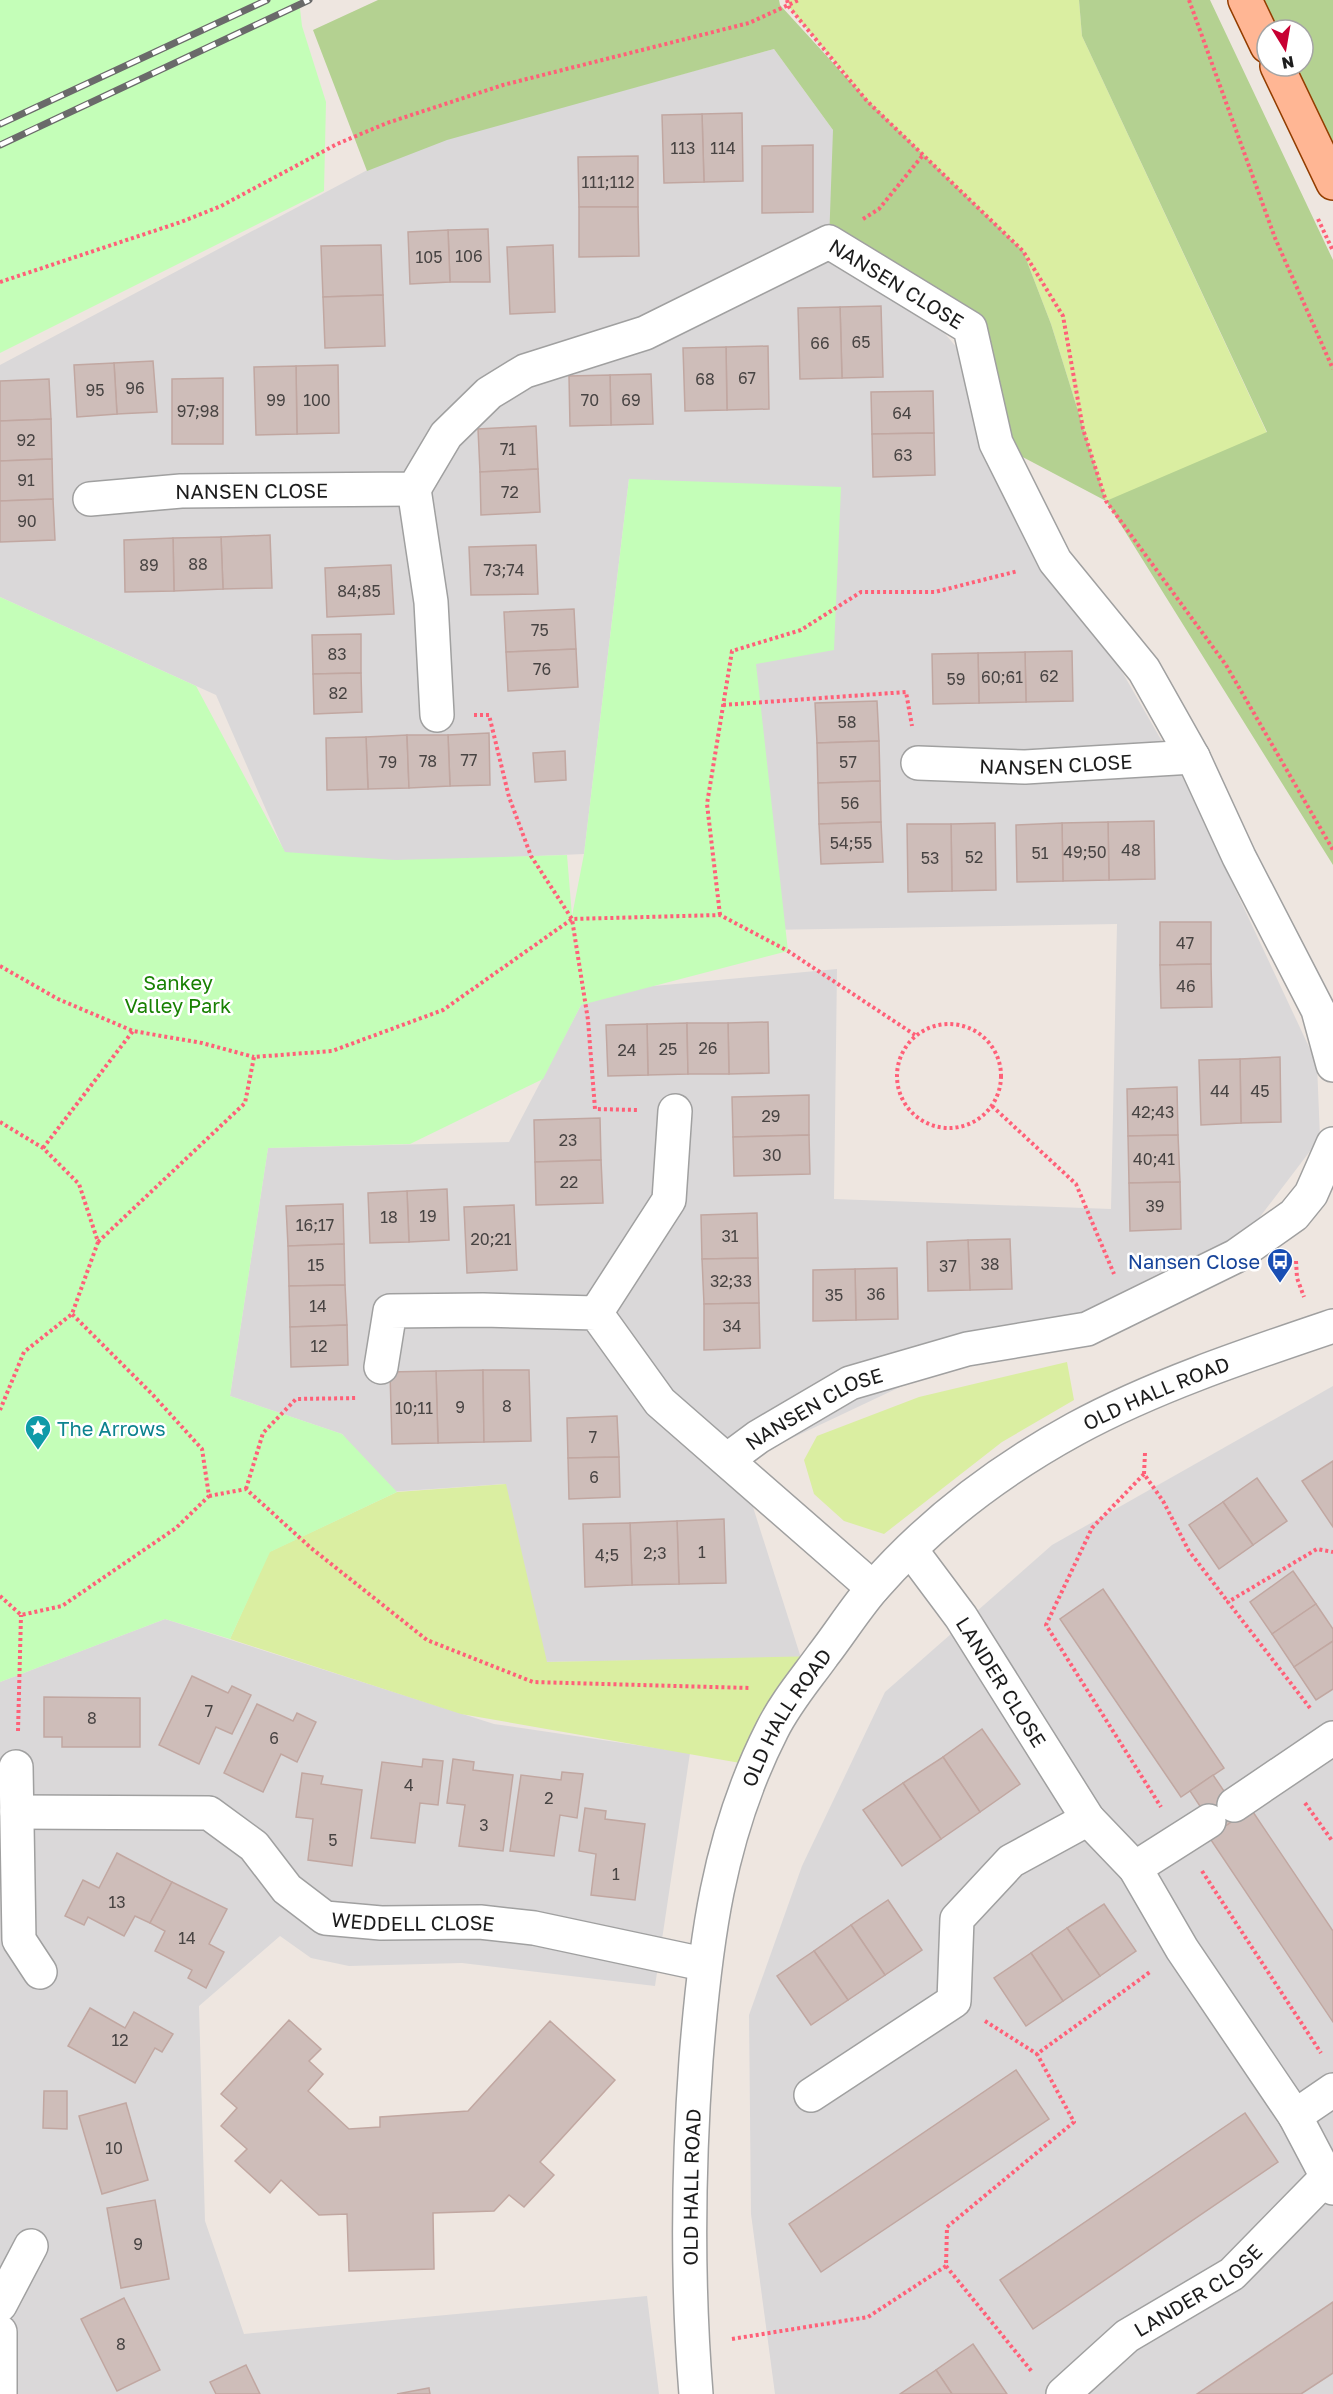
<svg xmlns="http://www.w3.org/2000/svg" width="1333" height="2394" viewBox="0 0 1333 2394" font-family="'Golos Text',sans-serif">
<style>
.residential{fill:#dad8d9}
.grass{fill:#daeea1}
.forest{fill:#b4d191}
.park{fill:#c4feb8}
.building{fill:#cebdb9;stroke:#c1a7a1;stroke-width:1.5}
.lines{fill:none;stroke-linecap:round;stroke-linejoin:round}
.minor-casing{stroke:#a0a0a0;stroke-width:36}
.major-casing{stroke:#933d00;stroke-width:36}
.path{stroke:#ff6078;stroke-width:4;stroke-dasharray:3 3;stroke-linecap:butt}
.minor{stroke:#fff;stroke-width:33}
.major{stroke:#ffb694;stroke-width:33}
.rail-casing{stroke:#6a6a6a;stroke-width:7}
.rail{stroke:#fff;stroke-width:4.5;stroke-dasharray:14;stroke-linecap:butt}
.labels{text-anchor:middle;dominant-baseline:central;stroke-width:5;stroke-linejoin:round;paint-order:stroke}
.number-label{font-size:16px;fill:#484443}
.street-label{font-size:20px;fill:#1c1c1c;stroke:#fff}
.park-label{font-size:20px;fill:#188103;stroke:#fff}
.transit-label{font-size:20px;fill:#164399;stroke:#fff;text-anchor:end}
.culture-label{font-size:20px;fill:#0d838f;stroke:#fff;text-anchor:start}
</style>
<rect width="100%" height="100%" fill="#eee6e0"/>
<!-- residential -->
<g class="residential">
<path d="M774,49L833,130L884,262L958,349L982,446L1101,635L1183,778L1317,1064L1320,1138L1250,1230L1129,1329L936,1370L739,1463L801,1658L538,1662L505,1484L389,1492L342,1434L230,1396L268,1148L509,1142L581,1005L611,990L837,969L834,1199L1111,1209L1117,924L765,930L629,479L584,854L291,867L216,695L0,597V365L405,150Z"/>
<path d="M1333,1386V2394H775L751,2214L749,2015L802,1866L885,1692L1052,1545Z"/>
<path d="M165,1619L494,1724L690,1753L655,1986L462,1963L349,1966L311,1958L280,1936L199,2006L205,2221L244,2334L647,2296L659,2394H0V1682Z"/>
</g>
<!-- grass -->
<g class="grass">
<path d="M788,0H1079L1082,36L1267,433L1209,463L1106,501L1051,324L1023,251L867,101L789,7Z"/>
<path d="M1067,1362L1074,1400L1002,1442L884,1534L844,1521L814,1494L804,1460L817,1436L919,1397Z"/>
<path d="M506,1484L547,1662L823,1656L763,1767L461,1714L230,1639L269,1552L397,1492Z"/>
</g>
<!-- forest -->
<g class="forest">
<path d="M378,0H779L780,5L867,100L1023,251L1051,324L1106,501L1267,432L1082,36L1079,0H1210L1333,260V865L1106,501L996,443L970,328L829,242L833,130L774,49L447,140L367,171L313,30Z"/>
<path d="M1245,0H1333V183L1277,66H1303V30H1267Z"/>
</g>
<!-- park -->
<g class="park">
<path d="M0,0H299L302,26L326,102L324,191L0,353Z"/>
<path d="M629,479L841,487L834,650L756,664L788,951L581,1005L543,1079L410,1144L268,1148L230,1396L342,1434L397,1492L270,1552L230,1639L165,1619L0,1682V597L196,686L285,852L395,860L567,855L572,916L584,854Z"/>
</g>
<!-- building -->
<g class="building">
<path d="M742,113L743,181L704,182L702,114Z"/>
<path d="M702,114L704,182L664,183L662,115Z"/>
<path d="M813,145V212L762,213V146Z"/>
<path d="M638,156V207H579L578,157Z"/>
<path d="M579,207H638L639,256L579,257Z"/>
<path d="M488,229L490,282H450L448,230Z"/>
<path d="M448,230L450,282L410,284L408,232Z"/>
<path d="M381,245L383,295L323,297L321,246Z"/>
<path d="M553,245L555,312L510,314L507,247Z"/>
<path d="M383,295L385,346L325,348L323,297Z"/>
<path d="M881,306L883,377L842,378L840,307Z"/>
<path d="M840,307L842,378L800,379L798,308Z"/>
<path d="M768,346L769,409L727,410L726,347Z"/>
<path d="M726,347L727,410L685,411L683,348Z"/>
<path d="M153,361L157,412L117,414L114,363Z"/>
<path d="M114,363L117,414L77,417L74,365Z"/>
<path d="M338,365L339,433L297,434L296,366Z"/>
<path d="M296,366L297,434L256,435L254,367Z"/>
<path d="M651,374L653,424L611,425L610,375Z"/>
<path d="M610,375L611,425L570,426L569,376Z"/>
<path d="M223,378V444H172V379Z"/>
<path d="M49,379L51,419L0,421V381Z"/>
<path d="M933,391L934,433L872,434L871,392Z"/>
<path d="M51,419L52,459L0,461V421Z"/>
<path d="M536,426L538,469L480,472L478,429Z"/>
<path d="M934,433L935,475L873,477L872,434Z"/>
<path d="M52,459L53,499L0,501V461Z"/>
<path d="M538,469L540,512L481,515L480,472Z"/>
<path d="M53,499L55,540L0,542V501Z"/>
<path d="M270,535L272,588L223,589L221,537Z"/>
<path d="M221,537L223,589L174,591L173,538Z"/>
<path d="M173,538L174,591L125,592L124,540Z"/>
<path d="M536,545L538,594L471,595L469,547Z"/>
<path d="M391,565L394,614L327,617L325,568Z"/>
<path d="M574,609L576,649L506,652L504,612Z"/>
<path d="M361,634V673L313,674L312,635Z"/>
<path d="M576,649L578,687L508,691L506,652Z"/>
<path d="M1072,651L1073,701L1026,702L1025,652Z"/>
<path d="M1025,652L1026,702L979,703L978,653Z"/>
<path d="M978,653L979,703L933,704L932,654Z"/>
<path d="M361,673L362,712L314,714L313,674Z"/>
<path d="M877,701L879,741L817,743L815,703Z"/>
<path d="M489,733L490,785L450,786L448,735Z"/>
<path d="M407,735L409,788L368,789L366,737Z"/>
<path d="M407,735H448L450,786L409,788Z"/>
<path d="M366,737L368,789L327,790L326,738Z"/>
<path d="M879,741L880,781L818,783L817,743Z"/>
<path d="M565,751L566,780L535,782L533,753Z"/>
<path d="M880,781L881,822L819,824L818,783Z"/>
<path d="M1154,821L1155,879L1109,880L1108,822Z"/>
<path d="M881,822L883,862L821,864L819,824Z"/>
<path d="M1108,822L1109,880L1063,881L1062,823Z"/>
<path d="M995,823L996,890L952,891L951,824Z"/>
<path d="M1062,823L1063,881L1017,882L1016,825Z"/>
<path d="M907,824H951L952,891L908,892Z"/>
<path d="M1160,922H1211V964L1160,965Z"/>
<path d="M1211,964L1212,1007L1161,1008L1160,965Z"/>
<path d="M768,1022L769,1073L729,1074L728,1023Z"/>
<path d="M687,1023L688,1074L648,1075L647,1024Z"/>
<path d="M687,1023H728L729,1074H688Z"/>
<path d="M647,1024L648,1075L608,1076L606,1025Z"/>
<path d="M1280,1057L1281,1122L1241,1123L1240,1059Z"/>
<path d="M1240,1059L1241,1123L1201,1125L1199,1060Z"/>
<path d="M1177,1087L1178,1135L1128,1136L1127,1089Z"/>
<path d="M809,1095V1135L733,1137L732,1097Z"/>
<path d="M600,1118L601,1160L535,1162L534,1120Z"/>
<path d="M809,1135L810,1174L734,1176L733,1137Z"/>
<path d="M1178,1135L1180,1182L1129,1183L1128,1136Z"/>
<path d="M601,1160L603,1203L536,1205L535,1162Z"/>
<path d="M1180,1182L1181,1229L1130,1231L1129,1183Z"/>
<path d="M447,1189L449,1240L409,1242L407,1191Z"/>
<path d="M407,1191L409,1242L370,1243L368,1193Z"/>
<path d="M343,1204L344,1244L288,1246L286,1206Z"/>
<path d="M514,1205L517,1270L467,1273L464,1207Z"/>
<path d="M757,1213L758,1258L702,1259L701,1215Z"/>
<path d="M1010,1239L1012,1289L970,1290L968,1240Z"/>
<path d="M968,1240L970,1290L928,1291L927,1242Z"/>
<path d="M344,1244L345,1285L289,1286L288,1246Z"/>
<path d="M758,1258L759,1303L704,1304L702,1259Z"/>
<path d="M897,1268L898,1319L856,1320L855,1269Z"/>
<path d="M855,1269L856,1320L813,1321V1270Z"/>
<path d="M345,1285L347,1325L290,1327L289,1286Z"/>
<path d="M759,1303L760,1348L704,1350V1304Z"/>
<path d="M347,1325L348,1365L291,1367L290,1327Z"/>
<path d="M483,1370L484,1442L438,1443L436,1371Z"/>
<path d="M483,1370H529L531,1441L484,1442Z"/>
<path d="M436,1371L438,1443L392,1444L390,1372Z"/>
<path d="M617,1416L619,1457L568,1458L567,1418Z"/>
<path d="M619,1457L620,1497L569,1499L568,1458Z"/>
<path d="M1333,1461V1527L1302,1481Z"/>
<path d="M1257,1478L1287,1521L1253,1545L1223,1502Z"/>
<path d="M1223,1502L1253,1545L1219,1569L1189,1525Z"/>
<path d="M724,1519L726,1583L679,1584L677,1521Z"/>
<path d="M677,1521L679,1584L632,1585L630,1523Z"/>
<path d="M630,1523L632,1585L585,1587L583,1524Z"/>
<path d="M1293,1571L1316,1604L1272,1634L1250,1602Z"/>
<path d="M1103,1589L1224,1768L1181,1797L1060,1619Z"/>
<path d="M1316,1604L1333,1629V1641L1294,1667L1272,1634Z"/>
<path d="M1333,1641V1689L1316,1700L1294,1667Z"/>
<path d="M192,1676L228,1693L232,1686L251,1695L232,1734L216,1727L199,1764L159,1745Z"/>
<path d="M44,1697L140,1698V1747H62V1737H44Z"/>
<path d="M257,1704L293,1721L297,1713L316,1722L297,1762L281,1754L263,1792L224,1773Z"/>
<path d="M982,1729L1020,1784L980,1812L943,1757Z"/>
<path d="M943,1757L980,1812L941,1839L903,1783Z"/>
<path d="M423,1759L443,1761L438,1805L420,1803L415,1843L371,1838L382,1762L422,1767Z"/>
<path d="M453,1759L474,1762L473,1770L513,1775L503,1851L459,1846L465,1805L447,1803Z"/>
<path d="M562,1772L583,1774L577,1818L560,1815L554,1856L510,1851L521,1775L561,1780Z"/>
<path d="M302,1773L323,1776L321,1784L362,1790L352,1866L308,1860L313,1819L296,1817Z"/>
<path d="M1213,1775L1241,1816L1217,1832L1190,1791Z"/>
<path d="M903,1783L941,1839L902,1866L863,1810Z"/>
<path d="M585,1808L606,1811L605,1819L645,1824L635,1900L591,1895L596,1854L579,1851Z"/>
<path d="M1251,1809L1333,1931V2022L1209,1837Z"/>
<path d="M117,1853L172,1882L150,1923L135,1916L124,1936L88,1917L84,1925L65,1916L83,1880L99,1888Z"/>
<path d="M172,1882L227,1909L209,1944L224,1952L206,1988L188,1978L192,1970L155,1951L165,1931L150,1923Z"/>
<path d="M888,1900L922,1950L885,1975L851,1925Z"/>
<path d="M1104,1904L1136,1951L1100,1976L1067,1928Z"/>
<path d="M851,1925L885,1975L848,2000L814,1951Z"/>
<path d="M1067,1928L1100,1976L1063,2001L1031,1953Z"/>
<path d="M814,1951L848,2000L811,2025L777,1976Z"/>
<path d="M1031,1953L1063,2001L1026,2026L994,1978Z"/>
<path d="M90,2008L125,2028L134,2012L173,2034L162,2052L155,2048L135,2083L68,2046Z"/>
<path d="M289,2020L321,2049L309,2061L323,2074L308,2091L349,2129L380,2127V2117L468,2111L550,2021L615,2080L540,2162L554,2175L524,2207L509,2195L494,2211L433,2213L434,2269L349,2271L347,2214L319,2215L281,2180L270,2193L235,2161L247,2149L221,2126L237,2108L221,2094Z"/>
<path d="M1016,2070L1049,2119L821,2272L789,2224Z"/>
<path d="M44,2091H67V2129L43,2128Z"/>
<path d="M126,2103L148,2180L102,2194L79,2116Z"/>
<path d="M1245,2113L1278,2162L1033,2329L1000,2280Z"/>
<path d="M155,2200L169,2279L121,2288L107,2208Z"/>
<path d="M124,2298L160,2370L117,2391L81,2319Z"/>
<path d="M1333,2302V2373L1301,2394H1197Z"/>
<path d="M973,2344L1007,2394H952L936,2370Z"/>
<path d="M246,2365L260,2394H216L210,2382Z"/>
<path d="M936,2370L952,2394H900Z"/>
<path d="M429,2388L430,2394H397Z"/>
</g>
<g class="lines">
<!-- minor casing -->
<g class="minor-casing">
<g id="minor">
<path d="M414,489L431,602L437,715"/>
<path id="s1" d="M90,499L181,491L414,489L446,435L489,393L525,371L645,333L829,242L970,328L996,443L1055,561L1144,670L1193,757L1239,857L1318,1010L1333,1065"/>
<path id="s2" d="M918,763L1025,767L1193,757"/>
<path d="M596,1313L669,1200L675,1111"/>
<path d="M381,1367L390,1311L483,1310L596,1313L660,1402L873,1588"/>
<path id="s3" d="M727,1460L758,1437L850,1383L967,1349L1087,1329L1236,1256L1294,1215L1311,1194L1333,1144"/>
<path id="s4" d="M911,1550L961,1617L1088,1819L1135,1868L1182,1949L1295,2116L1333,2188"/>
<path d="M16,1767L19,1940L40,1972"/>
<path d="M1234,1805L1333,1738"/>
<path id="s5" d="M17,1812L209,1813L254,1846L287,1889L325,1918L381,1923L480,1922L534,1928L703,1964"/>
<path d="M1135,1868L1209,1821"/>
<path d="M811,2095L954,2001L957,1919L1011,1861L1088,1819"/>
<path d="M1295,2116L1333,2090"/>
<path d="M0,2305L31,2246"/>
<path d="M0,2332V2394"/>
<path id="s6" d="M696,2394C687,2283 688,2171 696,2060C705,1944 718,1836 772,1730C786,1702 805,1680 823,1655C840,1633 855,1609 873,1588C929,1524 1000,1470 1075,1429C1154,1386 1247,1355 1333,1326"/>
<path id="s7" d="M1063,2394L1127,2336L1232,2274L1326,2178"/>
</g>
</g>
<!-- major casing -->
<g class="major-casing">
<g id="major">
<path d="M1245,0L1267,46"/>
<path d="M1277,66L1333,183"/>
</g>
</g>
<!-- path -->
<g class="path">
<path d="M787,0L789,7L867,101L1023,251L1063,316L1083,429L1106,501L1226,665L1333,850"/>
<path d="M1189,0L1275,238L1333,369"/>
<path d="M863,219L879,209L923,155"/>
<path d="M1318,219L1333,251"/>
<path d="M0,282L181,222L221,206L337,144L387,123L503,85L749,23L799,0"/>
<path d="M723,705L906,692L912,726"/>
<path d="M474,715H489L509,797L531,856L572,919L588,1020L595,1109L638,1110"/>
<path d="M720,915L707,804L732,651L801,630L861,592H935L1018,571"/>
<path d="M0,966L58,999L133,1031L202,1043L254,1057"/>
<circle cx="949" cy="1076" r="52"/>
<path d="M992,1106L1076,1184L1114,1274"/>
<path d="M0,1122L43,1148L79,1184L98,1242L72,1314L24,1352L0,1410"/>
<path d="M43,1148L133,1031"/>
<path d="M98,1242L245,1103L254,1057L332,1051L443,1010L572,919L720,915L788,951L915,1035"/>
<path d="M1296,1261L1297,1278L1304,1297"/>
<path d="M1145,1453L1144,1474L1163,1501L1189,1551L1228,1602"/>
<path d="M1144,1474L1092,1528L1046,1625L1161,1807"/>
<path d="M246,1489L263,1433L296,1399L357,1398"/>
<path d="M209,1496L246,1489L311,1548L427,1640L533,1682L750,1688"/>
<path d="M0,1596L21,1615L62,1606L176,1528L209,1496L202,1449L152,1394L72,1314"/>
<path d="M1310,1708L1228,1602L1317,1549L1333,1552"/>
<path d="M18,1731L21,1615"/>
<path d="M1305,1803L1333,1842"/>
<path d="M1202,1871L1321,2053"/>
<path d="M985,2021L1037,2054"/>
<path d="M946,2266L1033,2373"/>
<path d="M732,2339L868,2317L946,2266L947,2227L1074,2122L1037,2054L1150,1972"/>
</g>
<!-- minor -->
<use href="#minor" class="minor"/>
<!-- major -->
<use href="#major" class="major"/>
<!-- rail casing -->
<g class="rail-casing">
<g id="rail">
<path d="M0,124L267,0"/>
<path d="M0,145L309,0"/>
</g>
</g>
<!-- rail -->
<use href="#rail" class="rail"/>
</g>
<!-- icons -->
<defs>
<g id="bus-pin" transform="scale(1.35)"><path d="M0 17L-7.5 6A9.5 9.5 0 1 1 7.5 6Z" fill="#1a4fb4" stroke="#fff"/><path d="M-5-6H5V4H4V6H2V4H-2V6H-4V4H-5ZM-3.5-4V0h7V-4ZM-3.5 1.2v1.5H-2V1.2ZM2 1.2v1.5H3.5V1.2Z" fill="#fff"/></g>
<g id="sight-pin" transform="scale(1.35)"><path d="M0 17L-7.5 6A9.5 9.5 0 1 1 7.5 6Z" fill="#0f9aa8" stroke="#fff"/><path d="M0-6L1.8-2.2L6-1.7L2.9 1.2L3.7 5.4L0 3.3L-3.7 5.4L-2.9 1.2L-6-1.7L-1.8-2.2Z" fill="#fff"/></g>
</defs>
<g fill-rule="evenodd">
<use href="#bus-pin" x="1280" y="1261"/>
<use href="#sight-pin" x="38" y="1428"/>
</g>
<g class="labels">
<!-- number labels -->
<g class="number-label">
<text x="683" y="148">113</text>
<text x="723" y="148">114</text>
<text x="608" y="182">111;112</text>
<text x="469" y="256">106</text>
<text x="429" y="257">105</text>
<text x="861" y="342">65</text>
<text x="820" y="343">66</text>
<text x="747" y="378">67</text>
<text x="705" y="379">68</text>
<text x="135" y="388">96</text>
<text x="95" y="390">95</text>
<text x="276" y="400">99</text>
<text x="317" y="400">100</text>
<text x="590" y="400">70</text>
<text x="631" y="400">69</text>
<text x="198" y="411">97;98</text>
<text x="902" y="413">64</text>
<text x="26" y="440">92</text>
<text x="508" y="449">71</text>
<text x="903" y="455">63</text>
<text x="26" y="480">91</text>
<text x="510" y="492">72</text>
<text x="27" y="521">90</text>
<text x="198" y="564">88</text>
<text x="149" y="565">89</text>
<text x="504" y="570">73;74</text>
<text x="359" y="591">84;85</text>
<text x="540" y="630">75</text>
<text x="337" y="654">83</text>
<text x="542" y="669">76</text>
<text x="1049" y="676">62</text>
<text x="1002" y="677">60;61</text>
<text x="956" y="679">59</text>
<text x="338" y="693">82</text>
<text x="847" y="722">58</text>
<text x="469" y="760">77</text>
<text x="428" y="761">78</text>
<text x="388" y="762">79</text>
<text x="848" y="762">57</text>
<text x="850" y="803">56</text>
<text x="851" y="843">54;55</text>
<text x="1131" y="850">48</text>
<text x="1085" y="852">49;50</text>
<text x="1040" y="853">51</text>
<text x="974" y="857">52</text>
<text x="930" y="858">53</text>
<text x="1185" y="943">47</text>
<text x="1186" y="986">46</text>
<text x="708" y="1048">26</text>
<text x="668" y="1049">25</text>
<text x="627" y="1050">24</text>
<text x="1220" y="1091">44</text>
<text x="1260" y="1091">45</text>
<text x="1153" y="1112">42;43</text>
<text x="771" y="1116">29</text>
<text x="568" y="1140">23</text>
<text x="772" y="1155">30</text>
<text x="1154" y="1159">40;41</text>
<text x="569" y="1182">22</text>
<text x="1155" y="1206">39</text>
<text x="428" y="1216">19</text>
<text x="389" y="1217">18</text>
<text x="315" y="1225">16;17</text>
<text x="730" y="1236">31</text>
<text x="491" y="1239">20;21</text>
<text x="990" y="1264">38</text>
<text x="316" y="1265">15</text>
<text x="948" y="1266">37</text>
<text x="731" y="1281">32;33</text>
<text x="876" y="1294">36</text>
<text x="834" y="1295">35</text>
<text x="318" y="1306">14</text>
<text x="732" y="1326">34</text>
<text x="319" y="1346">12</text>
<text x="507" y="1406">8</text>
<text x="460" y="1407">9</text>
<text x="414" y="1408">10;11</text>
<text x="593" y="1437">7</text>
<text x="594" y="1477">6</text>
<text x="702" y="1552">1</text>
<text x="655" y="1553">2;3</text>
<text x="607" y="1555">4;5</text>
<text x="209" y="1711">7</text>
<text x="92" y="1718">8</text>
<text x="274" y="1738">6</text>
<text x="409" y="1785">4</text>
<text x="549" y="1798">2</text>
<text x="484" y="1825">3</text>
<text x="333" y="1840">5</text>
<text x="616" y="1874">1</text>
<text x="117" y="1902">13</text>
<text x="187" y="1938">14</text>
<text x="120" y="2040">12</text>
<text x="114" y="2148">10</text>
<text x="138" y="2244">9</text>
<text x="121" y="2344">8</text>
</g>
<!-- street labels -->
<g class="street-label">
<text stroke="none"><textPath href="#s1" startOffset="900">NANSEN CLOSE</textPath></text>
<text stroke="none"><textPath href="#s1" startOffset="162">NANSEN CLOSE</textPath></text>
<text stroke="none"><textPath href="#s2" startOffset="138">NANSEN CLOSE</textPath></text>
<text stroke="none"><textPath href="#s6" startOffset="1197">OLD HALL ROAD</textPath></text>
<text stroke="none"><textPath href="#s3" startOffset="102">NANSEN CLOSE</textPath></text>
<text stroke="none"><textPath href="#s4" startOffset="160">LANDER CLOSE</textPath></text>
<text stroke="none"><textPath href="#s6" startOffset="693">OLD HALL ROAD</textPath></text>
<text stroke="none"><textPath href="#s5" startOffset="438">WEDDELL CLOSE</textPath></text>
<text stroke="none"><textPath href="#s6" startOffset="207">OLD HALL ROAD</textPath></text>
<text stroke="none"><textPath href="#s7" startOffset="171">LANDER CLOSE</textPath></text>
</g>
<!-- park labels -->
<g class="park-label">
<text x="178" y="982">Sankey<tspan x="178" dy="23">Valley Park</tspan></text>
</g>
<!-- transit labels -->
<g class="transit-label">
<text x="1260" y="1261">Nansen Close</text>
</g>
<!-- culture labels -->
<g class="culture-label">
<text x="57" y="1428">The Arrows</text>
</g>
</g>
<!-- north arrow -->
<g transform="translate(1285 48) rotate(169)"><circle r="28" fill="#ffffff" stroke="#a4a4a4" stroke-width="1.5"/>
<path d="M0-4.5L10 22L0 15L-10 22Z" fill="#c70032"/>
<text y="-9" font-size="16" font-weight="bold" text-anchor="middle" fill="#1c1c1c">N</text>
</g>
</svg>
